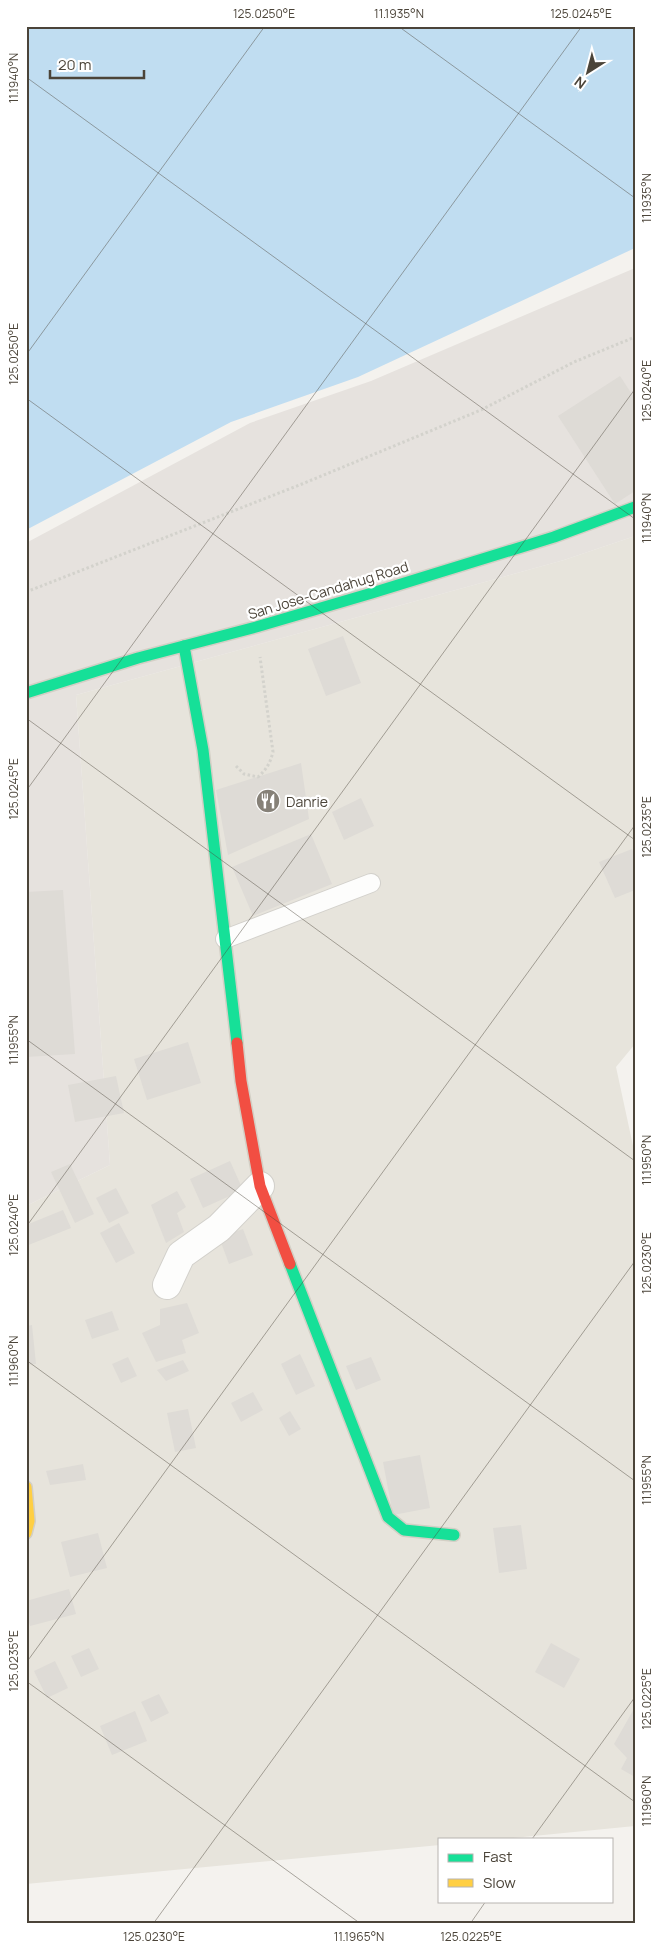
<svg xmlns="http://www.w3.org/2000/svg" width="661" height="1950" viewBox="0 0 661 1950" font-family="Manrope,sans-serif">
<style>
.residential{fill:#e7e4dc}
.industrial{fill:#e6e2de}
.water{fill:#c0ddf1}
.building{fill:#dedbd6}
.lines{fill:none;stroke-linecap:round;stroke-linejoin:round}
.lane-casing{stroke:#d2d0cb;stroke-width:20}
.street-casing{stroke:#d2d0cb;stroke-width:30}
.fast-casing{stroke:#d3cfc5;stroke-width:14}
.slow-casing{stroke:#d3cfc5;stroke-width:14}
.jam-casing{stroke:#d3cfc5;stroke-width:14}
.path{stroke:#d3d2cc;stroke-width:3;stroke-dasharray:2.5 2.5;stroke-linecap:butt}
.lane{stroke:#fdfdfc;stroke-width:18}
.street{stroke:#fdfdfc;stroke-width:28}
.fast{stroke:#16e098;stroke-width:11}
.slow{stroke:#ffcf43;stroke-width:11}
.jam{stroke:#f24e42;stroke-width:11}
.ticks{fill:none;stroke:#4b4439;stroke-width:1;stroke-opacity:0.45}
.labels{text-anchor:middle;dominant-baseline:central;stroke-width:4.5;stroke-linejoin:round;paint-order:stroke}
.street-label{font-size:14px;fill:#4b4439;stroke:#fff}
.poi-label{font-size:14px;fill:#4b4439;stroke:#fff;text-anchor:start}
.neatline{fill:none;stroke:#4b4439;stroke-width:2}
.ticks-label{font-size:12px;text-anchor:middle;fill:#4b4439}
</style>
<rect width="100%" height="100%" fill="#f4f2ee"/>
<!-- residential -->
<path class="residential" d="M635,536V1044L616,1067L635,1155V1826L504,1839H440V1845L26,1884V1206L110,1165L76,695L564,560Z"/>
<!-- industrial -->
<path class="industrial" d="M635,268V536L564,560L76,695L110,1165L26,1206V543L250,423L371,381Z"/>
<!-- water -->
<path class="water" d="M26,26H635V248L358,377L231,422L26,530Z"/>
<!-- building -->
<g class="building">
<path d="M620,376L635,399V491L615,504L558,416Z"/>
<path d="M343,636L361,683L326,696L308,649Z"/>
<path d="M301,763L309,819L228,855L216,790Z"/>
<path d="M361,798L374,826L344,840L332,812Z"/>
<path d="M311,834L332,884L253,916L232,867Z"/>
<path d="M632,849L635,856V890L615,898L599,862Z"/>
<path d="M63,890L75,1054L26,1057V892Z"/>
<path d="M188,1042L201,1083L147,1100L134,1059Z"/>
<path d="M116,1076L124,1113L75,1122L68,1085Z"/>
<path d="M230,1161L243,1190L203,1208L190,1179Z"/>
<path d="M70,1164L94,1214L75,1223L51,1172Z"/>
<path d="M116,1188L129,1213L109,1223L96,1198Z"/>
<path d="M177,1191L186,1207L177,1213L184,1232L166,1243L151,1205Z"/>
<path d="M63,1210L71,1228L26,1246V1225Z"/>
<path d="M119,1223L135,1253L116,1263L100,1233Z"/>
<path d="M243,1229L253,1255L229,1264L219,1237Z"/>
<path d="M187,1303L199,1333L182,1340L186,1353L156,1362L142,1333L160,1325V1309Z"/>
<path d="M112,1311L119,1330L92,1339L85,1320Z"/>
<path d="M32,1325L36,1364L26,1365V1326Z"/>
<path d="M300,1354L315,1386L296,1395L281,1364Z"/>
<path d="M128,1357L137,1376L121,1383L112,1364Z"/>
<path d="M371,1357L381,1380L356,1390L346,1366Z"/>
<path d="M183,1360L189,1371L166,1381L157,1370Z"/>
<path d="M253,1392L263,1410L241,1422L231,1403Z"/>
<path d="M188,1409L196,1448L175,1452L167,1413Z"/>
<path d="M290,1411L301,1429L289,1436L279,1418Z"/>
<path d="M420,1455L430,1508L393,1515L383,1462Z"/>
<path d="M83,1464L86,1480L50,1485L46,1471Z"/>
<path d="M521,1525L527,1569L499,1573L493,1528Z"/>
<path d="M98,1533L107,1568L70,1577L61,1542Z"/>
<path d="M69,1589L76,1614L30,1626L26,1612V1601Z"/>
<path d="M551,1643L580,1659L564,1688L535,1672Z"/>
<path d="M89,1648L99,1669L81,1677L71,1656Z"/>
<path d="M55,1661L68,1688L47,1698L34,1671Z"/>
<path d="M159,1694L169,1713L151,1722L141,1702Z"/>
<path d="M635,1707V1777L621,1769L627,1758L614,1744Z"/>
<path d="M135,1711L147,1741L112,1755L100,1726Z"/>
</g>
<g class="lines">
<!-- lane casing -->
<g class="lane-casing">
<path id="lane" d="M225,939L371,883"/>
</g>
<!-- street casing -->
<g class="street-casing">
<path id="street" d="M167,1285L181,1255L219,1228L260,1186"/>
</g>
<!-- fast casing -->
<g class="fast-casing">
<g id="fast">
<path d="M184,646L203,750L237,1043"/>
<path d="M26,693L138,658L256,627L372,593L554,537L635,507"/>
<path d="M290,1264L388,1517L404,1530L454,1535"/>
</g>
</g>
<!-- slow casing -->
<g class="slow-casing">
<path id="slow" d="M26,1487L29,1521L26,1533"/>
</g>
<!-- jam casing -->
<g class="jam-casing">
<path id="jam" d="M237,1043L241,1081L260,1186L290,1264"/>
</g>
<!-- path -->
<g class="path">
<path d="M26,592L302,484L481,410L574,362L635,337"/>
<path d="M236,766L244,774L258,777C267,769 270,763 273,752L260,657"/>
</g>
<!-- lane -->
<use href="#lane" class="lane"/>
<!-- street -->
<use href="#street" class="street"/>
<!-- fast -->
<use href="#fast" class="fast"/>
<!-- slow -->
<use href="#slow" class="slow"/>
<!-- jam -->
<use href="#jam" class="jam"/>
</g>
<!-- ticks -->
<path class="ticks" d="M398,26L635,198M26,77L635,519M26,355L265,26M26,398L635,840M26,718L635,1161M26,791L582,26M26,1039L635,1481M26,1227L635,389M26,1360L635,1802M26,1663L635,825M26,1681L361,1924M532,1839L635,1697M153,1924L635,1261M470,1924L486,1901"/>
<!-- icons -->
<defs>
<g id="restaurant-disc" transform="scale(1.25)"><circle r="9.5" fill="#868178" stroke="#fff"/><path d="M-5-6h1v4h1v-4h1v4h1v-4h1v5L-1.5 .5V6h-2V.5L-5-1ZM5-6V6H3V1.5H1.5Q1.5-4 5-6Z" fill="#fff"/></g>
</defs>
<g fill-rule="evenodd">
<use href="#restaurant-disc" x="268" y="801"/>
</g>
<g class="labels">
<!-- street labels -->
<g class="street-label">
<text transform="translate(328 590) rotate(-17)">San Jose-Candahug Road</text>
</g>
<!-- poi labels -->
<g class="poi-label">
<text x="286" y="801">Danrie</text>
</g>
</g>
<!-- border -->
<rect width="661" height="1950" fill="none" stroke="#ffffff" stroke-width="55"/>
<!-- legend -->
<rect x="438" y="1838" width="175" height="65" fill="#ffffff" stroke="#b7b4b0"/>
<rect x="448" y="1854" width="25" height="8" fill="#16e098" stroke="#b7b4b0"/>
<text x="483" y="1862" font-size="15" fill="#4b4439">Fast</text>
<rect x="448" y="1879" width="25" height="8" fill="#ffcf43" stroke="#b7b4b0"/>
<text x="483" y="1888" font-size="15" fill="#4b4439">Slow</text>
<!-- north arrow -->
<g transform="translate(588 72) rotate(216)" stroke="#ffffff" stroke-width="4" paint-order="stroke">
<path d="M0-4L9 19L0 12L-9 19Z" fill="#4b4439"/>
<text y="-8" font-size="14" font-weight="bold" text-anchor="middle" fill="#4b4439">N</text>
</g>
<!-- scale -->
<path d="M50 70v8h94v-8" fill="none" stroke="#4b4439" stroke-width="2.5"/>
<text x="58" y="70" font-size="15" fill="#4b4439" stroke="#ffffff" stroke-width="4" paint-order="stroke">20 m</text>
<rect x="28" y="28" width="606" height="1894" class="neatline"/>
<g class="ticks-label">
<text x="264" y="18">125.0250°E</text>
<text x="399" y="18">11.1935°N</text>
<text x="581" y="18">125.0245°E</text>
<text transform="translate(14 78) rotate(-90)" y="4">11.1940°N</text>
<text transform="translate(647 198) rotate(-90)" y="4">11.1935°N</text>
<text transform="translate(14 354) rotate(-90)" y="4">125.0250°E</text>
<text transform="translate(647 391) rotate(-90)" y="4">125.0240°E</text>
<text transform="translate(647 518) rotate(-90)" y="4">11.1940°N</text>
<text transform="translate(14 789) rotate(-90)" y="4">125.0245°E</text>
<text transform="translate(647 827) rotate(-90)" y="4">125.0235°E</text>
<text transform="translate(14 1040) rotate(-90)" y="4">11.1955°N</text>
<text transform="translate(647 1160) rotate(-90)" y="4">11.1950°N</text>
<text transform="translate(14 1225) rotate(-90)" y="4">125.0240°E</text>
<text transform="translate(647 1263) rotate(-90)" y="4">125.0230°E</text>
<text transform="translate(14 1361) rotate(-90)" y="4">11.1960°N</text>
<text transform="translate(647 1480) rotate(-90)" y="4">11.1955°N</text>
<text transform="translate(14 1661) rotate(-90)" y="4">125.0235°E</text>
<text transform="translate(647 1699) rotate(-90)" y="4">125.0225°E</text>
<text transform="translate(647 1801) rotate(-90)" y="4">11.1960°N</text>
<text x="154" y="1941">125.0230°E</text>
<text x="359" y="1941">11.1965°N</text>
<text x="471" y="1941">125.0225°E</text>
</g>
</svg>
